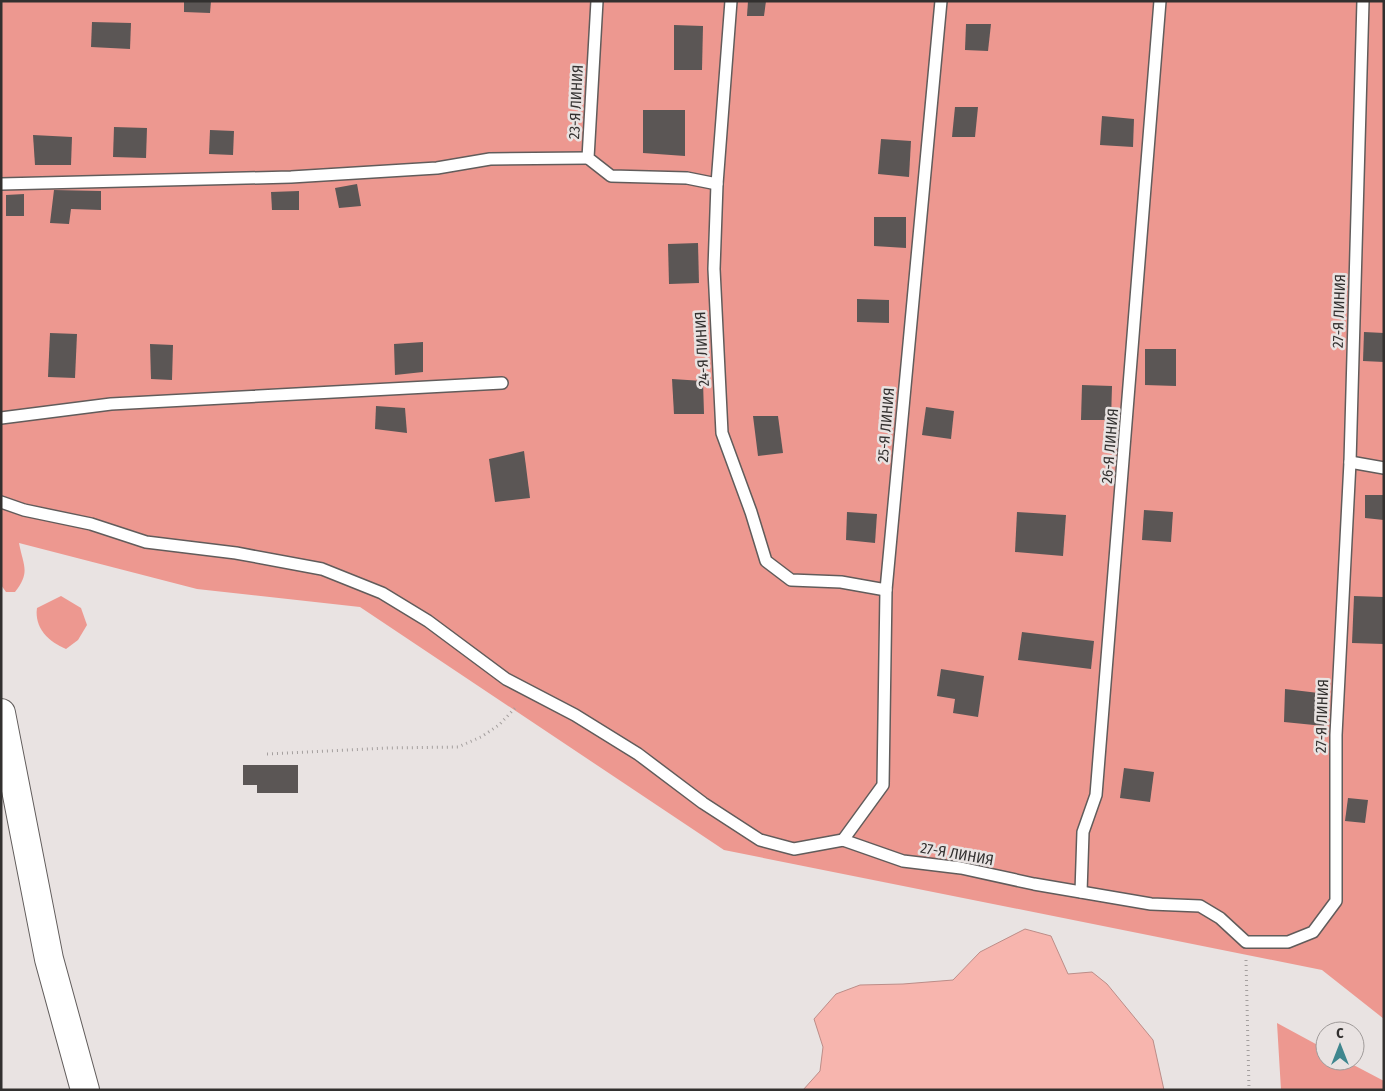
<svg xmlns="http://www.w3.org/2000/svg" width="1385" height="1091" viewBox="0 0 1385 1091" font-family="'Fira Sans Condensed',sans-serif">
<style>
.green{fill:#ed9890}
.water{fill:#f7b5ae;stroke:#bc8d88}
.building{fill:#5b5655}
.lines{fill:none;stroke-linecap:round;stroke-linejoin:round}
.lane-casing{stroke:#615c5b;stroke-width:14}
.secondary-casing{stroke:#615c5b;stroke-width:30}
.path{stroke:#a49f9e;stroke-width:3;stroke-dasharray:1 4;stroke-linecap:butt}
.lane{stroke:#fff;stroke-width:11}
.secondary{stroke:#fff;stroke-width:28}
.labels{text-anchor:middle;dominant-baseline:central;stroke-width:5;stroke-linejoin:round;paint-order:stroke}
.street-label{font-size:15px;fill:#32302f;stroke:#e9e3e2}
</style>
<rect width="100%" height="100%" fill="#e9e3e2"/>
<!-- green -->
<g class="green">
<path d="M1,1H1384V1019L1322,970L724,850L360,607L197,589L19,543C23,565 31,572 15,592H6L1,585Z"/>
<path d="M61,596L81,608L87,625L78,640L66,649C49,642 34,628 37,608Z"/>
<path d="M1277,1023L1325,1049V1061H1346L1384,1081V1090H1281Z"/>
</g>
<!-- water -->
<path class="water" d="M1025,929L1051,936L1068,974L1092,972L1107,984L1153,1040L1164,1090H803L820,1071L823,1047L814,1019L836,994L860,985L903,984L953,980L980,952Z"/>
<!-- building -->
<g class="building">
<path d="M184,1H211L210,13L184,12Z"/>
<path d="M748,1H766L764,16H747Z"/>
<path d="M92,22L131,23L130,49L91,47Z"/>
<path d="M966,24H991L988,51L965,50Z"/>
<path d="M674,25L703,26L702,70H674Z"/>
<path d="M955,107H978L975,137H952Z"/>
<path d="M643,110H685V156L643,153Z"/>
<path d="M1102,116L1134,119L1133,147L1100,145Z"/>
<path d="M114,127L147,128L146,158L113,157Z"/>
<path d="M210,130L234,131L233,155L209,154Z"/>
<path d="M33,135L72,137L71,165H35Z"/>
<path d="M881,139L911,141L909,177L878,174Z"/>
<path d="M357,184L361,206L339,208L335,188Z"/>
<path d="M54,190L101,191V210L71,209L69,224L50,223Z"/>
<path d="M299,191V210H272L271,192Z"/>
<path d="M24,194V216H6V195Z"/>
<path d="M874,217H906V248L874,246Z"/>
<path d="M698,243L699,283L669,284L668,244Z"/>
<path d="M857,299L889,300V323L857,322Z"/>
<path d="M1364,332L1384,333V362L1363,361Z"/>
<path d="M50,333L77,334L75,378L48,377Z"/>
<path d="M423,342V372L395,375L394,344Z"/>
<path d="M150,344L173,345L172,380L151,379Z"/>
<path d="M1145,349H1176V386L1145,385Z"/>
<path d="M672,379L703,381L704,414H674Z"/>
<path d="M1082,385L1112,386L1111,420H1081Z"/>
<path d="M376,406L405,408L407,433L375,429Z"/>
<path d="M926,407L954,411L951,439L922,435Z"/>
<path d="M753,416H778L783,453L758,456Z"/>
<path d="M524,451L530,498L495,502L489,459Z"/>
<path d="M1365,495H1384V520L1365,518Z"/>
<path d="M1144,510L1173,512L1171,542L1142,540Z"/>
<path d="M847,512L877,514L875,543L846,540Z"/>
<path d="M1017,512L1066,515L1063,556L1015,552Z"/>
<path d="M1354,596L1384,597V644L1352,643Z"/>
<path d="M1022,632L1094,641L1091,669L1018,660Z"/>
<path d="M941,669L984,676L978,717L953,713L955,699L937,696Z"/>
<path d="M1285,689L1327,694L1324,726L1284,722Z"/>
<path d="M243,765H298V793H257V785H243Z"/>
<path d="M1124,768L1154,772L1150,802L1120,798Z"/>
<path d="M1348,798L1368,800L1365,823L1345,821Z"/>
</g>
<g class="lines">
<!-- lane casing -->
<g class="lane-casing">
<g id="lane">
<path d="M597,1L588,158L611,176L687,178L717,184"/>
<path d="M731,1L717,184L714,269L722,433L751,512L766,561L791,580L841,582L886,590"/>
<path d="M1,184L291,177L437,168L490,159L588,158"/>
<path d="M1,418L111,404L502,383"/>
<path d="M1350,462L1384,468"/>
<path d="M1,502L24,510L91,524L146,542L236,553L322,569L382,593L428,621L506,679L575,715L638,754L703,803L760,840L794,849L843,840"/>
<path d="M843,840L903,861L961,868L1034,884L1151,904L1200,906L1220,918L1246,942H1288L1313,932L1336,901V735L1350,462L1363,1"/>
<path d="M843,840L883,785L886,590L941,1"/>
<path d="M1081,892L1083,832L1096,795L1160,1"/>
</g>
</g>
<!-- secondary casing -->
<g class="secondary-casing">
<path id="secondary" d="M1,713L49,959L85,1090"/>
</g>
<!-- path -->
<g class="path">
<path d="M267,754L387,748L458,747L481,737L499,725L517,706"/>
<path d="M1246,960L1249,1090"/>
</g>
<!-- lane -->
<use href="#lane" class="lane"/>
<!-- secondary -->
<use href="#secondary" class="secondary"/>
</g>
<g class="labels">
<!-- street labels -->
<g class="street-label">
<text transform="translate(576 102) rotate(-87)">23-Я ЛИНИЯ</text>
<text transform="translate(1339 311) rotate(-88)">27-Я ЛИНИЯ</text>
<text transform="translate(702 349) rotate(-93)">24-Я ЛИНИЯ</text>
<text transform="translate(886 425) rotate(-85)">25-Я ЛИНИЯ</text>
<text transform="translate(1110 446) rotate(-85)">26-Я ЛИНИЯ</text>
<text transform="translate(1322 716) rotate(-88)">27-Я ЛИНИЯ</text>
<text transform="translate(957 854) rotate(10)">27-Я ЛИНИЯ</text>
</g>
</g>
<!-- border -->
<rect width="1385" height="1091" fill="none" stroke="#32302f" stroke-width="5"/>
<!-- north arrow -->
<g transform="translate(1340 1046)"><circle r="24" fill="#e9e3e2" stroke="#a09b9a"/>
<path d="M0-4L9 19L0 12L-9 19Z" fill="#3f868e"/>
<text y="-8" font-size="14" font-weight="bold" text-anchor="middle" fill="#32302f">С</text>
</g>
</svg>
